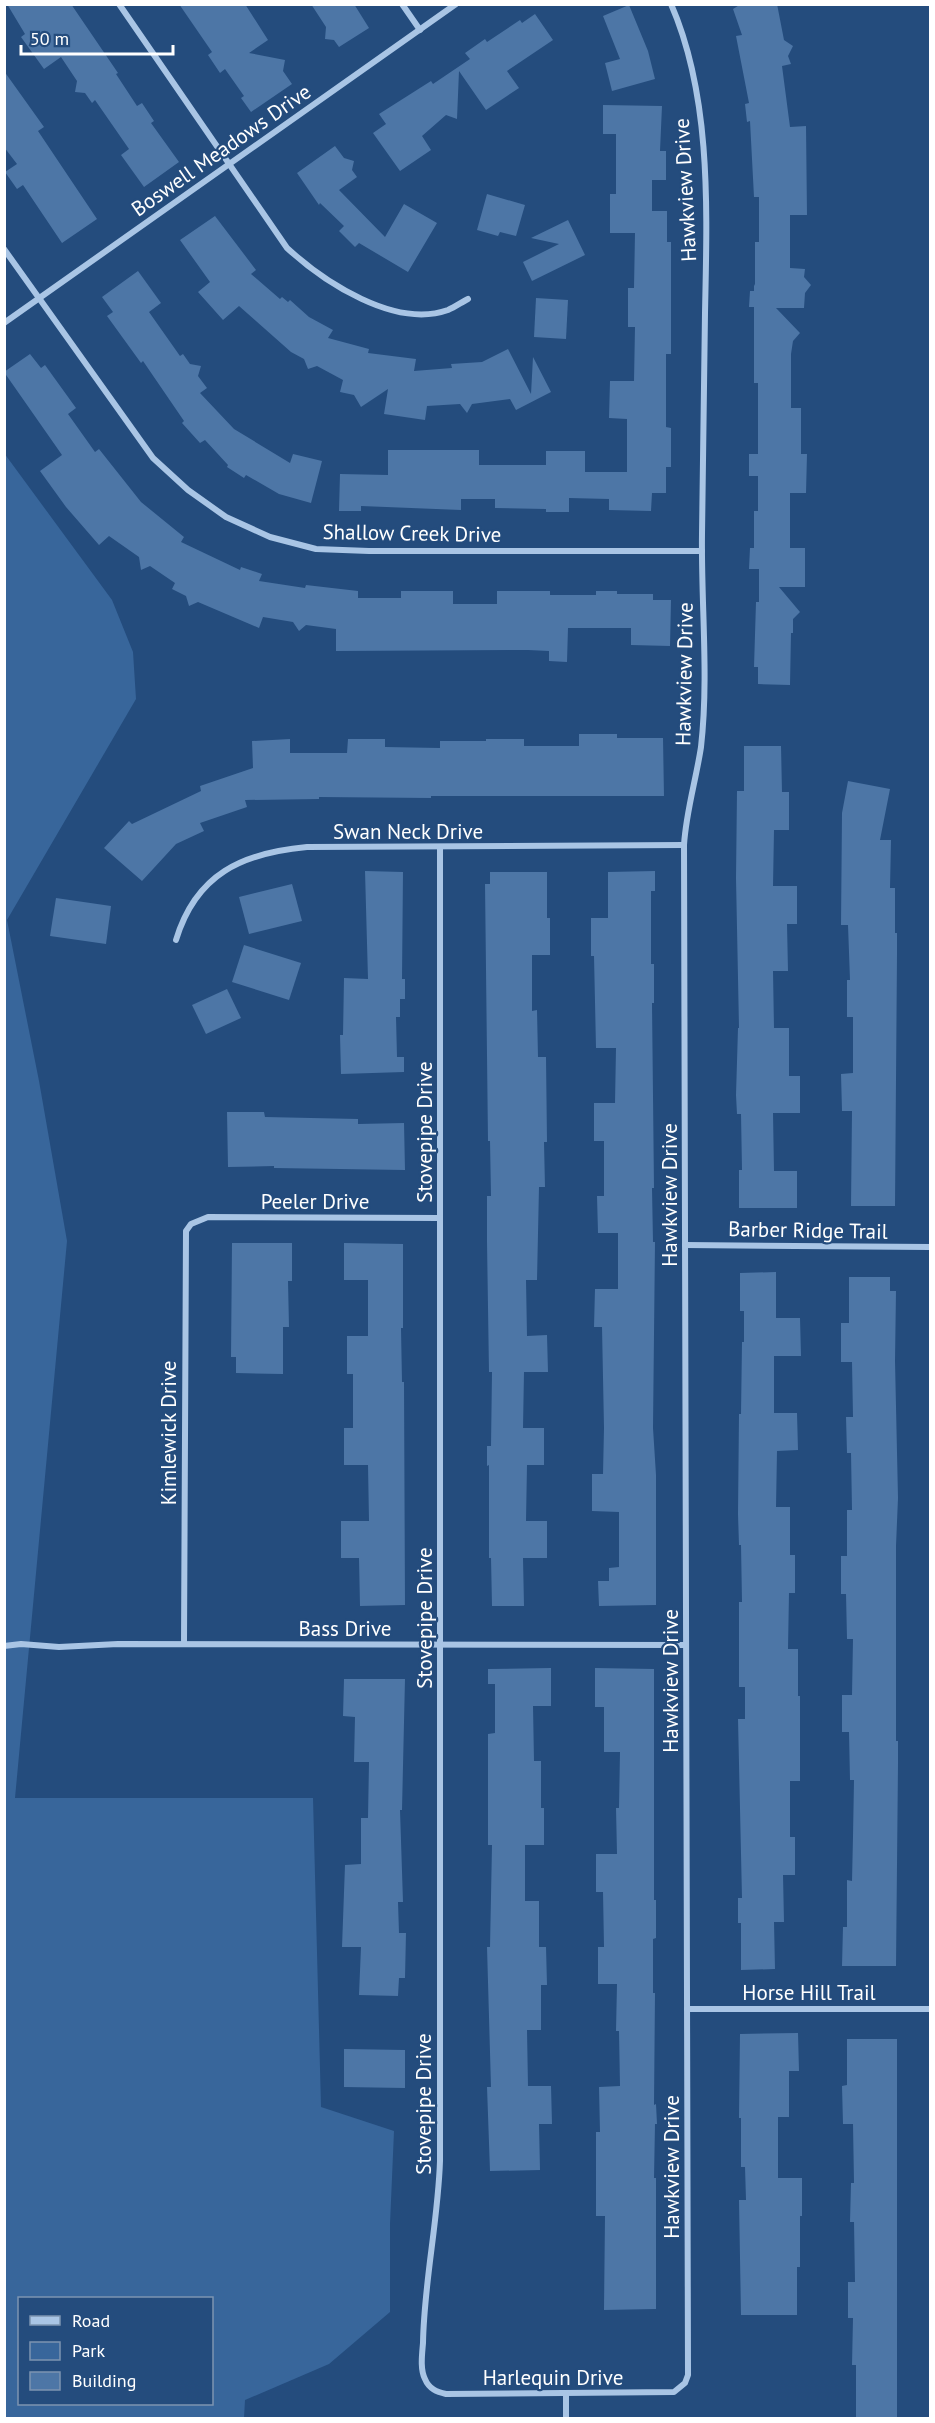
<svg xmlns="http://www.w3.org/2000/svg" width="935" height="2423" viewBox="0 0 935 2423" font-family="'PT Sans',sans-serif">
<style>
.green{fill:#38669b;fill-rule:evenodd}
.building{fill:#4d76a6}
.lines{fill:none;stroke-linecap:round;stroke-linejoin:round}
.street{stroke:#a9c5e5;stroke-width:6}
.labels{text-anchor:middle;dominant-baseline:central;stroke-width:4.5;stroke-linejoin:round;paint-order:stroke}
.street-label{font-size:21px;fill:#fff;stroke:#244c7d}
</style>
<rect width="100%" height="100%" fill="#244c7d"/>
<!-- green -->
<path class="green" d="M4,453L112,600L133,652L136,699L7,920L39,1081L67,1241L15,1798H313L321,2107L394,2131L390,2224V2312L329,2364L245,2400L244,2418H5ZM20,2298H212V2404H20Z"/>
<!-- building -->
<g class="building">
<path d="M7,4H71L118,73L116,74L137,106L142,103L154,121L151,123L179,162L144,187L121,155L129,149L95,100L92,103L85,93L75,92L77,81L61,57L44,69L21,37L25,34Z"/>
<path d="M179,4H245L268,40L249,53L285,60L283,71L292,84L251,112L241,98L244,96L225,69L220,73L208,55L212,52Z"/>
<path d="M311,4H354L369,28L339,47L334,40L325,39L326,27Z"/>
<path d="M741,4H777L784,40L793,46L788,56L791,64L782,66L790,127L806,126L807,215H790V268L805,269L804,277L811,285L805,293L804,308H776L800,333L793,341L791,354V408H801V454H807L806,493H790V548H805V587H779L800,612L793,619V633H791L790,685L758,684V667H754L756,602H759V569H749L750,548H754V511H758V476H749V454H758V383H754V307H749L750,291H754V284L755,286V242H759V197H754L750,121L747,122L745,104L749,103L736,36L742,35L733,9Z"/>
<path d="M629,5L648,51L655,79L612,91L605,63L620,59L603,16Z"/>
<path d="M535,14L553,40L507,71L519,88L486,110L459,71L457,119L446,115L422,136L431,150L400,171L373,133L386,124L379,114L431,81L433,84L470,59L465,53L485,39L487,42L520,20L522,23Z"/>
<path d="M4,71L44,127L38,131L97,219L62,243L23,185L17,189L5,172L17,164L4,147Z"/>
<path d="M603,105L662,106L660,151H666V180H652V211H667V242H671V354H666V427L671,428V467H666V493H652L651,511L609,510V499L569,498V512H546V509L495,508V499H461V510L361,506V511H339L340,474L388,475V450H479V465H546V451H585V472H627V419L609,418L610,381H634L635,327H628V288H634L635,233H610V194H616V134H603Z"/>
<path d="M335,146L344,158L354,161L352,170L357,177L339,190L385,237L404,204L437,223L408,272L359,243L355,247L339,231L344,226L320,203L319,205L297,173Z"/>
<path d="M487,194L525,205L516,236L500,232L498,236L477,230Z"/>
<path d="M215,216L256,270L251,274L280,299L282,297L288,302L290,300L309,317L333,330L328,338L369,349L368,353L416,359L414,371L452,368L451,364L482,362L508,349L531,394L533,357L551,392L516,410L510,399L472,404L467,413L460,404L427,406L425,420L384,414L388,389L361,407L354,395L340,392L343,380L317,366L308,369L304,359L291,352L239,306L223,320L198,292L210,282L180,240Z"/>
<path d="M568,220L585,255L532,281L523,262L559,244L531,238Z"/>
<path d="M138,271L161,303L149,312L180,356L183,354L190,364L201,366L198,376L207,388L200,393L234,429L290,463L293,454L322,461L311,503L279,494L246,475L244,478L227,467L228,465L205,440L200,443L182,423L184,421L143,361L141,363L107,316L113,312L102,297Z"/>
<path d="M536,298L568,300L566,339L534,337Z"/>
<path d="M30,354L41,368L45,365L76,408L68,414L95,452L99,449L141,502L184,537L181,542L240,570L241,567L262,574L259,581L305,588L306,585L358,591V598H401V591H453V604H497V591H550V595H596V591H617V594H653V600H671L670,646L631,645V628H568L567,662L549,661V651L528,650L336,651V629L306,625L299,631L293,622L263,617L259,628L198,602L189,606L186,596L172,589L175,583L150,566L141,570L139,557L109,536L99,545L66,507L40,471L62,455L4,372Z"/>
<path d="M579,734H617V738H663L664,796H431V798L319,797V799L245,800L247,807L200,823L204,831L176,844L142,881L104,848L129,821L132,824L201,791L200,786L253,768L252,741L290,739V753H347L348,739H385V747L440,748V741H486V739H524V746H579Z"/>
<path d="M744,746H781L782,792H789V830H774L773,886H797V924H787L788,971H773L774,1028H789V1076H800V1113H773L774,1171H797V1208H739V1170H742L741,1114H737L736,1095L738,1028H739L736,878L737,791H744Z"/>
<path d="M848,781L890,789L880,840H891L890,888H895V933H897V955L895,1206H851L852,1111H842L841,1074L853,1073V1017H847V980H850L848,925H841L842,813Z"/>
<path d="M365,871L403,872L402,979H405V999H400V1017H396L397,1057H404V1072L341,1074L340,1035H343L344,978L368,979Z"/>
<path d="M655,871V891H651V964H654V1003H652L654,1188H652L653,1242H655L653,1428L656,1475V1605L599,1606L598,1581H609V1568L619,1567V1512L592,1511V1474H603L604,1428L602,1327H594L595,1289H618V1233H598L597,1196H604V1141H594V1103H615L616,1048H596L594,956H591V918H608V872Z"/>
<path d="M490,872H547V918H550V955H532V1011L537,1010L538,1057H546L547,1142H544L545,1187H539L537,1280H526L527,1336L547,1335L548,1372H524L523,1428H544V1465H527L526,1521H547V1558H523L524,1606H492L491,1558H489V1465L487,1466V1446H491L492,1372H489L487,1242V1196H491L490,1141H488L485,884H490Z"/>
<path d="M292,884L302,921L249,934L239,897Z"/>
<path d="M56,898L111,906L106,944L50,936Z"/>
<path d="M244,945L301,963L289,1000L232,982Z"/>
<path d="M227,989L241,1018L206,1034L192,1005Z"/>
<path d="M227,1112H264L265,1117L358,1119V1124L404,1123L405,1170L274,1168V1166L228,1167Z"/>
<path d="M232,1243H292V1281H288L289,1327H283V1374L236,1373V1357H231Z"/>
<path d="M344,1243L403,1244V1328H401L402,1382H404L405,1605L360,1606L359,1558H341V1521H369L368,1465H344V1428H353V1374H347V1336H368V1280H344Z"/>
<path d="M776,1272V1318H800L801,1356H774V1413H797L798,1450L777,1451L776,1507H790V1555H795V1593H789L788,1649H798V1696H800V1781H790V1837H795V1875H783L784,1922H774L775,1969L741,1970V1923H738V1898H742L738,1719H745V1687H739V1602H742L741,1545H739L738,1514L739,1414H741L742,1342H744V1311H740V1273Z"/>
<path d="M849,1277H890V1291H896L895,1361L898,1498L896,1546V1741H898V1764L896,1966H842L843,1927H847V1880L852,1881L853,1836L854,1780H850L849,1732H842V1695H852L853,1639H847L846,1594H841V1556H847V1510H852L851,1453H847L846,1417H853L852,1362H841V1323H849Z"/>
<path d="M551,1668V1706H533L534,1761H541V1808H544V1845H525V1901H539V1947H546L547,1985H541V2030H527L528,2086H551L552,2124H539L540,2170L490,2171L487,2087H491L487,1947H490L492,1845H488V1734L495,1733V1684H488V1669Z"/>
<path d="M595,1668L654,1669V1900H656V1938L653,1939V1993H655L654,2105L656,2104L657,2124H655L654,2178H656V2309L604,2310L605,2216H596V2132H600L599,2087L620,2086L619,2031H616L617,1984H598V1947H604L603,1892H596V1854H617L616,1808H619L620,1752H604V1707H595Z"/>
<path d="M344,1679H405L402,1810H400L403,1902H398L399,1933H406L405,1978H399L398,1996L359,1995L361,1947H342L345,1865L361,1864V1818H368L369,1762H354L355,1717L343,1716Z"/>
<path d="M798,2033L799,2071H789V2117H778V2178H802V2216H800V2267H797V2315H741L739,2200H746L745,2167H741V2118H739L740,2034Z"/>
<path d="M847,2039H897V2418H856V2365H852L853,2318H848V2282H855L854,2222H850L851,2183H854L853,2124H843L842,2086L847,2085Z"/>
<path d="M344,2049L405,2050V2088L344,2087Z"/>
</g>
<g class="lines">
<!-- street -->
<g class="street">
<path d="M119,4L287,248C324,282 395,329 448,310C455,307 462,302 468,299"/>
<path d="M402,4L420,30"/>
<path d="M4,249L153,458L188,490L226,517L270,537L316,549L369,551H702"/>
<path d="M4,323L456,4"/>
<path d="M440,848V2161C438,2222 424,2282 423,2343C422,2355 420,2369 425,2379C429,2389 437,2392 446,2394L674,2392L685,2383L688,2375L684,845C686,812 696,780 701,747C709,677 701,605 702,534C703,460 704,386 705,313C707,212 712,98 671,4"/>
<path d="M176,940C196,874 242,853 307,847L684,845"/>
<path d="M685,1245L930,1247"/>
<path d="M184,1644L186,1231L191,1224L208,1217L440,1218"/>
<path d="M4,1646L21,1644L59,1647L118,1644L686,1645"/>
<path d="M687,2009H930"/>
<path d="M566,2393V2418"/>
</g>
</g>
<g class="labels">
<!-- street labels -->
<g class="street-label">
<text transform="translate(221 150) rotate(-35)">Boswell Meadows Drive</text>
<text transform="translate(685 190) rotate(-93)">Hawkview Drive</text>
<text transform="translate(412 533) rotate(1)">Shallow Creek Drive</text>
<text transform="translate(684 674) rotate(-89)">Hawkview Drive</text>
<text x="408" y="831">Swan Neck Drive</text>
<text transform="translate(424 1132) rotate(-90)">Stovepipe Drive</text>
<text transform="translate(669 1195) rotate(-90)">Hawkview Drive</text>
<text x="315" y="1201">Peeler Drive</text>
<text transform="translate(808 1230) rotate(1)">Barber Ridge Trail</text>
<text transform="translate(168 1433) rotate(-90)">Kimlewick Drive</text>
<text transform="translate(424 1618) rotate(-90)">Stovepipe Drive</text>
<text x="345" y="1628">Bass Drive</text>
<text transform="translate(670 1681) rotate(-90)">Hawkview Drive</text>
<text x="809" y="1992">Horse Hill Trail</text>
<text transform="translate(423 2104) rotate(-90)">Stovepipe Drive</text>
<text transform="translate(671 2167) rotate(-90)">Hawkview Drive</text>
<text x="553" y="2377">Harlequin Drive</text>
</g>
</g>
<!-- border -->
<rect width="935" height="2423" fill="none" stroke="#ffffff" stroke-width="12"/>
<!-- legend -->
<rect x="18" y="2297" width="195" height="108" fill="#244c7d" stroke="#7c94b1" stroke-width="1.5"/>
<rect x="30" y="2316" width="30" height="9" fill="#a9c5e5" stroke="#7c94b1" stroke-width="1.5"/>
<text x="72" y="2327" font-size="18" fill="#ffffff">Road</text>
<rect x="30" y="2342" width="30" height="18" fill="#38669b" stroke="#7c94b1" stroke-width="1.5"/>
<text x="72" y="2357" font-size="18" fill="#ffffff">Park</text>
<rect x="30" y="2372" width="30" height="18" fill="#4d76a6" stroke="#7c94b1" stroke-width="1.5"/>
<text x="72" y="2387" font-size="18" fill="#ffffff">Building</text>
<!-- scale -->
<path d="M21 45v9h152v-9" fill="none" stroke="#ffffff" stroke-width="3"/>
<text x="30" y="45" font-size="18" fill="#ffffff" stroke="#244c7d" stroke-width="4.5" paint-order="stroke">50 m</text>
</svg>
